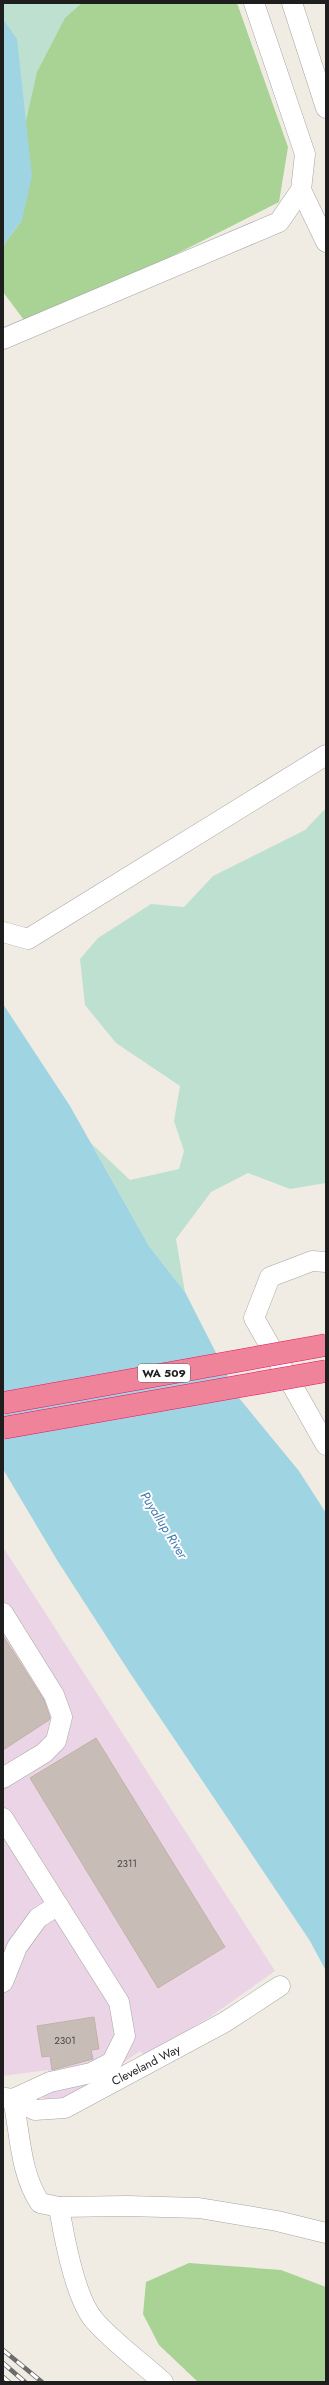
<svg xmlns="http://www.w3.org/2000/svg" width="329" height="2385" viewBox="0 0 329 2385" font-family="Jost,sans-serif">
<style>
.industrial{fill:#ead4e6}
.forest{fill:#a8d394}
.wetland{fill:#bee0d0}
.water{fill:#9fd4e2}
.building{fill:#c8bdb6;stroke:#c3b1a4}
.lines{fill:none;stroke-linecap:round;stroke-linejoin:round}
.minor-casing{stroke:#a5a5a5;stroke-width:21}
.minor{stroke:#fff;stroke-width:20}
.rail-casing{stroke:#6c6c6c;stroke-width:4.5}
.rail{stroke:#fff;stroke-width:3;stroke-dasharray:9;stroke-linecap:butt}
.highway-bridge-casing{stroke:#eb1361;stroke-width:23;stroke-linecap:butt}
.highway-bridge{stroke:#ef8399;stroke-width:22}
.labels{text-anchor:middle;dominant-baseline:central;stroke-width:4;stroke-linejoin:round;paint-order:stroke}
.number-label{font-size:10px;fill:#484644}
.shield{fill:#fff;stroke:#626262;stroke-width:1}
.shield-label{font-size:11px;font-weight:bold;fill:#1e1e1e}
.street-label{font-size:12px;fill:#1e1e1e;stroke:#fff}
.water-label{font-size:13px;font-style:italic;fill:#3f79af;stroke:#fff}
</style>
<rect width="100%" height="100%" fill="#f0ece3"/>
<!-- industrial -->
<path class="industrial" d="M3,1547L275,1971L210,2017L145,2056L140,2051L78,2095L44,2102L42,2094L51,2092L48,2070L3,2076Z"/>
<!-- forest -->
<g class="forest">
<path d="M3,3H237L288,147L279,202L30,328L3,292V246L22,220Z"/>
<path d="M189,2263L281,2270L326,2287V2382H198L159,2345L143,2314L146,2282Z"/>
</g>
<!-- wetland -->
<g class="wetland">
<path d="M3,3H82L65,18L37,72L16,166L3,246Z"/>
<path d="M326,808V1183L290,1189L248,1173L211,1192L176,1239L185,1292L149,1246L91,1143L130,1180L179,1169L184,1151L174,1121L180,1086L116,1043L85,1005L80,959L98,938L151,904L184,907L213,876L305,830Z"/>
</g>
<!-- water -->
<g class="water">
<path d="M3,19L17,39L32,176L22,220L3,246Z"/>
<path d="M3,1004L70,1106L149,1246L185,1292L239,1398L299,1471L326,1513V1971L310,1941L130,1673L57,1560L3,1469Z"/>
</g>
<!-- building -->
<g class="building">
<path d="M3,1636L44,1700L50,1718L49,1720L3,1750Z"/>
<path d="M96,1738L225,1947L158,1988L30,1778Z"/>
<path d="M94,2017L99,2049L91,2050L93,2059L52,2070L50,2056L42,2057L37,2026Z"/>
</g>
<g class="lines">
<!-- minor casing -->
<g class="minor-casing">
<g id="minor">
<path d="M292,3L326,108"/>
<path d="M301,190L326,242"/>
<path d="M3,339L279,222L301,190L305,154L254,3"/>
<path d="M3,932L28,939L326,755"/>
<path d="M326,1262L312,1261L270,1277L254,1318L326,1445"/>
<path d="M3,1613L54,1695L62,1717L56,1741L44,1753L3,1778"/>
<path d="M3,1818L119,2002L125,2036L112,2062L91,2073L50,2082L13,2099C20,2133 20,2173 40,2203L59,2207L127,2206L199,2208L277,2221L326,2233"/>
<path d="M3,1982L17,1947L38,1918L58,1905"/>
<path d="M5,2098L13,2099L35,2110L65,2108L225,2022L280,1986"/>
<path d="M59,2207C64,2237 75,2298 94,2320C113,2342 141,2362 163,2382"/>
</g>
</g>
<!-- minor -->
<use href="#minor" class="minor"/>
<!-- rail casing -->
<g class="rail-casing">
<g id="rail">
<path d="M3,2350L42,2382"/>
<path d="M3,2363L25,2382"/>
<path d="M3,2377L9,2382"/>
</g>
</g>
<!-- rail -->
<use href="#rail" class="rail"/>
<!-- highway-bridge casing -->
<g class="highway-bridge-casing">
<g id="highway-bridge">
<path d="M3,1403L326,1345"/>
<path d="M3,1428L326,1371"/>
</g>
</g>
<!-- highway-bridge -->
<use href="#highway-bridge" class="highway-bridge"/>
</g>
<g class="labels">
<!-- number labels -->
<g class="number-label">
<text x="127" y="1863">2311</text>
<text x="65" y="2040">2301</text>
</g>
<!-- shield labels -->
<rect class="shield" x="138" y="1364" width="52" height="18" rx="3"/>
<g class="shield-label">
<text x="164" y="1373">WA 509</text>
</g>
<!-- street labels -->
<g class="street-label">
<text transform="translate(146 2065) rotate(-27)">Cleveland Way</text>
</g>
<!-- water labels -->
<g class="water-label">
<text transform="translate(164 1525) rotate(58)">Puyallup River</text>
</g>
</g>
<!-- border -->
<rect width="329" height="2385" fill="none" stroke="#1e1e1e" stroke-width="8"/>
</svg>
